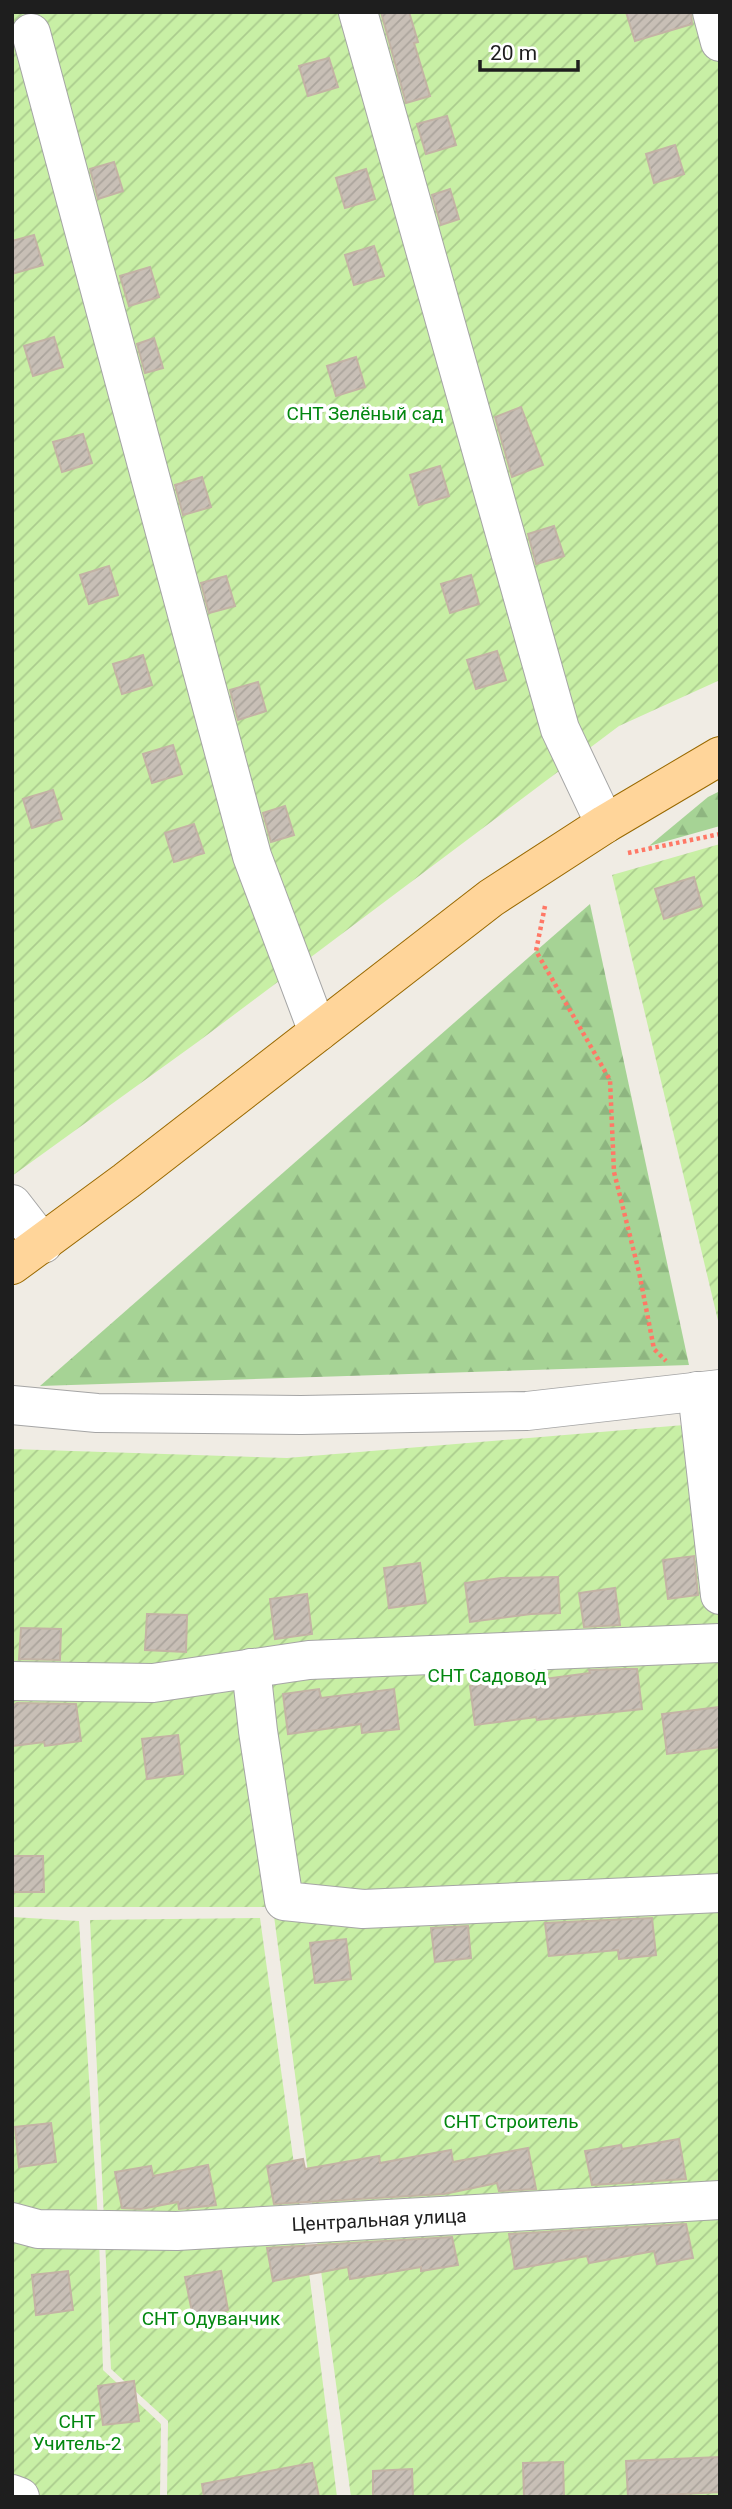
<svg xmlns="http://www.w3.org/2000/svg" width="732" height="2509" viewBox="0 0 732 2509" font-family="Roboto,sans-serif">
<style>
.forest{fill:url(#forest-firs)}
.garden{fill:url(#garden-furrows)}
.building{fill:url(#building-hatch);stroke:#c3b3a5;stroke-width:2}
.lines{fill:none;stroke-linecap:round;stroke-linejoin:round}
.minor-casing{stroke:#a5a5a5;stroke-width:40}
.major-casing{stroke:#996900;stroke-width:40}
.path{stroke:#ff7866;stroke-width:4.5;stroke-dasharray:3.5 3.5;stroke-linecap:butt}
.minor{stroke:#fff;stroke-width:38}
.major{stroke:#ffd59a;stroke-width:38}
.labels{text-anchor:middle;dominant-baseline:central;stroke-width:7;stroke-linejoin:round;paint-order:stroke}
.park-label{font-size:19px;fill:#02870f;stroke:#fff}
.street-label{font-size:19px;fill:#1e1e1e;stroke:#fff}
</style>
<defs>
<pattern id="forest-firs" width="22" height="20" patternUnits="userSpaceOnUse" patternTransform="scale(1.75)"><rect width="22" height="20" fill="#a6d395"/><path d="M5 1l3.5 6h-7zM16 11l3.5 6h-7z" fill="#8eb580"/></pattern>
<pattern id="garden-furrows" width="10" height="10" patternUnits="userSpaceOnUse" patternTransform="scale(1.75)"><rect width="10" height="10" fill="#c8efa5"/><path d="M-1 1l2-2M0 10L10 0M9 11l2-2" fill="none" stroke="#abcc8e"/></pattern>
<pattern id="building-hatch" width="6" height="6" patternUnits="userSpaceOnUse" patternTransform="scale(1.75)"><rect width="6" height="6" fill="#c8bfb6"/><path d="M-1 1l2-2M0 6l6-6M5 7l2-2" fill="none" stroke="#aba49c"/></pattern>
</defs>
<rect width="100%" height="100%" fill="#f0ece4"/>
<!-- forest -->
<g class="forest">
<path d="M720,791V826L649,846L708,797Z"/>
<path d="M590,904L689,1365L40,1386L536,951Z"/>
</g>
<!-- garden -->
<g class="garden">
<path d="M12,12H720V680L619,726L199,1041L12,1176Z"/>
<path d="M720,844V1329L612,875Z"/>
<path d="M720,1422V1896L503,1907H12V1449L287,1458Z"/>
<path d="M720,1903V2497H351L274,1916Z"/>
<path d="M12,1917L79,1921L99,2236L103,2370L161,2424L160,2497H12Z"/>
<path d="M260,1918L310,2280L337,2497H167L168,2421L111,2369L90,1920Z"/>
</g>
<!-- building -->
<g class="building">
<path d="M381,12H409L418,42L414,43L430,96L406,103Z"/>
<path d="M626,12H691L692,24L635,41Z"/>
<path d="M329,58L338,87L308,96L299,66Z"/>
<path d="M447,116L456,145L426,154L417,124Z"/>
<path d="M675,145L684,174L654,183L646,154Z"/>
<path d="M114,162L123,191L98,199L90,169Z"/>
<path d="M366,169L375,199L345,208L336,178Z"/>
<path d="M450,189L459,219L441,225L432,195Z"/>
<path d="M34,235L43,265L12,274V241Z"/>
<path d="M374,246L384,276L354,285L345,255Z"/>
<path d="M150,267L159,297L129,306L120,276Z"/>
<path d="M54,337L63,367L33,376L24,346Z"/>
<path d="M154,338L163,368L145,373L137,344Z"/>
<path d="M356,357L365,387L336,396L327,366Z"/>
<path d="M521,407L543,465L512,477L495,417Z"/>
<path d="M83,434L92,463L62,472L53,442Z"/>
<path d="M440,466L449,496L419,505L410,475Z"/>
<path d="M202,477L211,507L183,515L175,485Z"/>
<path d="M554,526L564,556L536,564L528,534Z"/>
<path d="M109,566L118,595L89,604L80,575Z"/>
<path d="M471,575L479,604L450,613L441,584Z"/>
<path d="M226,576L235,606L209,613L201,583Z"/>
<path d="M497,651L506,680L476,689L467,660Z"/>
<path d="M143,655L152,685L122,694L113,664Z"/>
<path d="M258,682L266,711L238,720L230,690Z"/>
<path d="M173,745L182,774L152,783L143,754Z"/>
<path d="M53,790L62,819L32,828L23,799Z"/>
<path d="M285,806L294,835L271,842L263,813Z"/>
<path d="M194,824L204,853L174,862L165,833Z"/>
<path d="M694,877L702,906L664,919L655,889Z"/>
<path d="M694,1556L698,1595L668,1599L663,1560Z"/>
<path d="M420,1563L426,1603L389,1608L384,1568Z"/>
<path d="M558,1577L560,1613L531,1614L470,1622L465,1583L501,1578Z"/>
<path d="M615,1588L620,1625L584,1627L579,1593Z"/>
<path d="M307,1594L312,1634L275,1639L270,1599Z"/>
<path d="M147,1614L187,1615L186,1652L145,1650Z"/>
<path d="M21,1628L61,1629L60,1660L19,1659Z"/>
<path d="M626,1669H637L642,1709L537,1720L536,1717L475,1725L470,1686L506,1681V1684L590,1673L589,1670Z"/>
<path d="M319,1689L321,1698L394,1689L399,1729L362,1733L361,1724L288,1734L283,1694Z"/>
<path d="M17,1703L76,1704L81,1741L45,1746L44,1742L12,1746V1706Z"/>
<path d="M720,1707V1747L667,1754L662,1714Z"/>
<path d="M178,1735L183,1774L147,1779L142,1739Z"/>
<path d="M12,1856H43L44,1892H12Z"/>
<path d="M652,1918L656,1955L619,1959L618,1950L549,1956L545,1923Z"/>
<path d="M468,1926L471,1958L435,1962L431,1928Z"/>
<path d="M346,1939L351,1979L315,1983L310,1943Z"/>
<path d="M51,2123L56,2162L19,2167L15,2127Z"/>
<path d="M679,2139L686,2179L592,2185L585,2151L621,2145L622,2149Z"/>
<path d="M528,2148L536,2189L499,2191L497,2183L444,2194L274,2204L267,2166L303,2159L305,2169L379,2156L380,2163L451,2150L453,2162Z"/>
<path d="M208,2165L216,2205L179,2209L178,2202L141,2209L122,2208L115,2172L151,2166L153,2176Z"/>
<path d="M686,2224L693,2258L657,2264L654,2251L589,2263L587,2256L515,2269L509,2234Z"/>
<path d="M452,2237L458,2265L421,2271V2267L350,2279L348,2267L273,2281L267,2248Z"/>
<path d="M68,2271L73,2310L36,2315L32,2275Z"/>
<path d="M221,2271L228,2310L193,2317L185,2277Z"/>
<path d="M134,2381L139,2421L103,2425L98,2386Z"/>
<path d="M720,2457V2492L628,2497L626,2461Z"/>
<path d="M563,2462L564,2497H524L523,2463Z"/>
<path d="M312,2463L319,2497H204L202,2484Z"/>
<path d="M412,2469L413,2497H373V2471Z"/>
</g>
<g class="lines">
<!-- minor casing -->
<g class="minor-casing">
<g id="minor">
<path d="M358,12L560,729L605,824"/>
<path d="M712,12L720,42"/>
<path d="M31,33L252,856L318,1032"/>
<path d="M12,1204L43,1244"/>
<path d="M697,1391L720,1595"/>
<path d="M12,1405L97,1413L301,1415L527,1411L720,1389"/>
<path d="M251,1668L258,1731L284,1901L363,1909L720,1893"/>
<path d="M12,1681L153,1683L309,1660L720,1643"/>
<path d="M12,2222L38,2229L177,2231L720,2200"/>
<path d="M12,2494L20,2497"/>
</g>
</g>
<!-- major casing -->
<g class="major-casing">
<path id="major" d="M12,1265L126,1181L491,898L605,824L720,756"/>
</g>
<!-- path -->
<g class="path">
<path d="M628,853L720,834"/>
<path d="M545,906L536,951L610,1080L614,1172L639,1272L654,1349L666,1361"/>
</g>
<!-- minor -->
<use href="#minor" class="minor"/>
<!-- major -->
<use href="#major" class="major"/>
</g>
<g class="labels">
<!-- park labels -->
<g class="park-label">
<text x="365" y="413">СНТ Зелёный сад</text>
<text x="487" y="1675">СНТ Садовод</text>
<text x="511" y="2121">СНТ Строитель</text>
<text x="211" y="2318">СНТ Одуванчик</text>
<text x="77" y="2421">СНТ<tspan x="77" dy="22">Учитель-2</tspan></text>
</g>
<!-- street labels -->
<g class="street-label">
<text transform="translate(379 2220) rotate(-3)">Центральная улица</text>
</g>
</g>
<!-- border -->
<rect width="732" height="2509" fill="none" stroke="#1e1e1e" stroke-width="28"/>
<!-- scale -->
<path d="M480 60v10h98v-10" fill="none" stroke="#1e1e1e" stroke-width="3.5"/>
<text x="490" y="60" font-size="21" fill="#1e1e1e" stroke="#ffffff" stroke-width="5" paint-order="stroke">20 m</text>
</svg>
